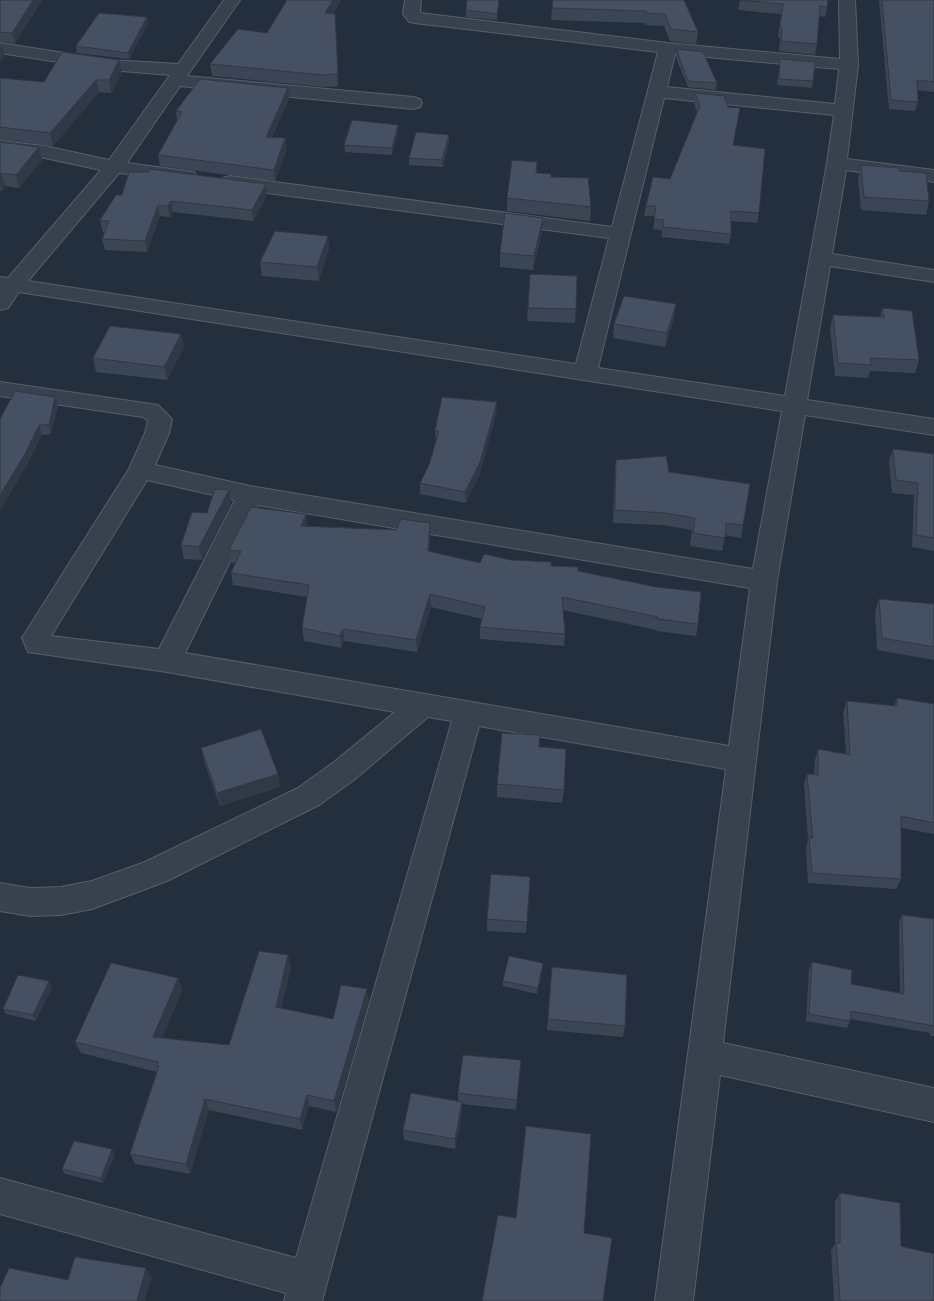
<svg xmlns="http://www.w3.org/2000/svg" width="934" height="1301" viewBox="0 0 934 1301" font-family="Raleway,sans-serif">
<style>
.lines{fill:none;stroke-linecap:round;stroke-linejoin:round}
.minor-casing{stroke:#565f6c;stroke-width:2}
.minor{fill:#38414e;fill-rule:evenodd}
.wall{fill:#3b4654}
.shaded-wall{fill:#303945}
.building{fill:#455162;stroke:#303945}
</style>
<rect width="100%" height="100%" fill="#242f3e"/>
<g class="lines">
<!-- minor casing -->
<g class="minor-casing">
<path id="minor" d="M224,0H240L187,76L413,97L420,99L422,103L420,107L413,109L180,86L127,163L194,172L197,176L194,180L187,182L119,173L28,281L576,364L609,238L230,188L223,186L220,182L223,178L230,176L612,227L658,52L415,23L409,22L403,14L405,0H421L420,13L668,43L840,59L839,0H855L858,65L847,159L934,170V182L846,170L832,254L934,270V282L830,266L807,400L934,419V435L805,415L777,581L723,1043L934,1088V1122L720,1075L693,1301H655L726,769L479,726L322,1301H284L286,1293L0,1214V1178L296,1258L452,721L428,717L355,779L319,805L167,881L92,909L61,915L30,916L0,911V883L30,888L61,887L92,881L145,862L298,788L334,762L395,712L167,672L28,652L22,638L129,469L145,433L148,421L143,417L0,396V382L158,405L172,419L169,433L155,465L250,486L753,569L782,411L19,292L8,308L0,310V277L8,278L101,170L45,158L0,153V141L45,146L109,160L170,75L110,70L0,53V43L110,60L178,64ZM675,54L839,69L835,104L667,87ZM664,98L834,115L827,163L785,396L598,368ZM147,480L235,500L159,649L51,636ZM258,505L750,588L729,746L185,653Z"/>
</g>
<!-- minor -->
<use href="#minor" class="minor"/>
</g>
<!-- wall -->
<g class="wall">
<path d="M0,0H42L15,43L0,42Z"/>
<path d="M287,0H341L333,14H335L338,86L323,87L212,76L210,64L267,33Z"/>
<path d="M499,0L497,20L466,17V10Z"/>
<path d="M684,0L698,32L696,44L670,41L664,26L645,25V23L551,20L552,8Z"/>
<path d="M740,0L827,7L825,17L819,16L817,44L815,55L779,51L780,38H778L781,14L738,10Z"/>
<path d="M879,0H934V92L917,90L918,102L915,111L889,109Z"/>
<path d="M148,23L129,59L77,53L76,46Z"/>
<path d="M677,49L717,83L716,90L688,87L676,58Z"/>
<path d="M780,59L813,81L812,88L777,85Z"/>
<path d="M119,60L122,73L111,93L99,92L53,146L0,140V78L44,82Z"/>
<path d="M695,93L733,145L759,213L757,223L731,221V234L729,244L662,237V230L653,229L655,216H644L646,206L670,179L697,112L694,103Z"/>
<path d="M289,99L272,137L285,138L287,149L275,181L160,166L158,155L177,120L176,111Z"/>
<path d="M398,125V132L392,155L345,152L344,145Z"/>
<path d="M449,135V141L443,167L409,165V158Z"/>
<path d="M0,142L39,147L42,160L19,188L5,186L2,191H0Z"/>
<path d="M537,162V173L551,177L591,207L590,221L507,211V198Z"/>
<path d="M861,165L899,171L929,201L926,215L861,210L858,179Z"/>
<path d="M122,195H267L253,221L173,212L170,217L160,216L147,252L105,250L102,239L105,232H103L100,220Z"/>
<path d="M543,218L542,231L533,270L500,267V253Z"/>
<path d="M328,236L329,249L319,281L262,276L260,262Z"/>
<path d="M530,274L576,309L575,323L527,321Z"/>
<path d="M882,308L919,360L915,373L870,371L868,378L835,376L830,328L833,315L880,317Z"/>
<path d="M674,318L665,347L613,338L614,324Z"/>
<path d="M184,347L167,380L96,372L93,358Z"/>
<path d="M55,397L58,406L51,434L42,435L28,463L0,510V419Z"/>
<path d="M497,402L496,414L480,473L466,503L420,494V483L429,465L436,442L435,431Z"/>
<path d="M893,449L934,454V551L912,547L914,495L892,493L889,461Z"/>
<path d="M616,460L669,472L743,525L741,538L725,535L722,551L690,546L692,530L663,525L613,523L615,472Z"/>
<path d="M229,490L231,504L202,560L184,559L181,545L207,513Z"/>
<path d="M430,523L429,551L480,563L511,560L551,566L578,571L698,624L696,636L656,631V630L563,610L565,634L564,646L480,639V627L482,619L431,607L417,652L344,641L341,648L304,641L302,628L307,597L233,585L231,573L235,563H232L229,550L307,527L396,530Z"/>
<path d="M879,599L934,604V660L877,650L875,612Z"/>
<path d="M897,698L934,704V834L901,828V879L896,889L808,883L806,848L808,840L804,784L807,774H814L815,760L818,749L846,754L843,712L847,701L894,706Z"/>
<path d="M539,747L564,790L562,803L497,797V784Z"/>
<path d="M201,748L278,774L280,787L220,806L204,761Z"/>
<path d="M530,877L526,933L487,931V919Z"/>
<path d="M902,915L934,919V1036H930V1033L850,1019V1021L847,1028L806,1021L809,970L812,962L851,984L900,993L899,922Z"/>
<path d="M543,963L537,994L503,986V981Z"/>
<path d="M291,967L281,1008L333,1019L369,1001L336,1112L309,1106L302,1130L209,1110L190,1174L135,1164L130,1154L157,1072L81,1053L75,1042L178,978L182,990L162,1038L229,1045Z"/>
<path d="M552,967L625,1026L623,1037L547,1030Z"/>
<path d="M49,981L52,987L36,1021L6,1014L3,1009Z"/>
<path d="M521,1060L516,1110L462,1104V1112L455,1149L404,1140L403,1130L458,1101V1093Z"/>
<path d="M115,1154L103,1183L65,1174L62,1169Z"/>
<path d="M840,1193L901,1246L934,1301H834L831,1250L835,1244V1202Z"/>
</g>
<!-- shaded-wall -->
<g class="shaded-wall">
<path d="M33,0H42L15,43L12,33Z"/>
<path d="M333,0H341L326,25L325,13Z"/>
<path d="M147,17L148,23L129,59L128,53Z"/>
<path d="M2,45L5,56L0,61V47Z"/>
<path d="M119,60L122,73L111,93L109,80Z"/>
<path d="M96,80L99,92L53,146L50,133Z"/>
<path d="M288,88L289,99L267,148L266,137Z"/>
<path d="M398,125V132L392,155V148Z"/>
<path d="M449,135V141L443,167L442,160Z"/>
<path d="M285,138L287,149L275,181L274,170Z"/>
<path d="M39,147L42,160L19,188L16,175Z"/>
<path d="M1,173L5,186L2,191L0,185V175Z"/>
<path d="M266,184L267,195L253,221L252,210Z"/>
<path d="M171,201L173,212L170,217L168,206Z"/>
<path d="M158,205L160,216L147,252L145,241Z"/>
<path d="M543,218L542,231L533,270L534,256Z"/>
<path d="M328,236L329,249L319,281L317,267Z"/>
<path d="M676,304L674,318L665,347L667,333Z"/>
<path d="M181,334L184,347L167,380L164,367Z"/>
<path d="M55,397L58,406L51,434L49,425Z"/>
<path d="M497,402L496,414L480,473L466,503L465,492Z"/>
<path d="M39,425L42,435L28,463L0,510V495Z"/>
<path d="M229,490L231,504L202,560L199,547Z"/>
<path d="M306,514L307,527L301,526Z"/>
<path d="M430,523V536L429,563L428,551Z"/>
<path d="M430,594L431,607L417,652L416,640Z"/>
<path d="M343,629L344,641L341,648L340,636Z"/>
<path d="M278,774L280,787L220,806L217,793Z"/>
<path d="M288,955L291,967L279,1019L276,1007Z"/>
<path d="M543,963V969L537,994L538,988Z"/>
<path d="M178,978L182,990L158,1049L153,1037Z"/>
<path d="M49,981L52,987L36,1021L33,1015Z"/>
<path d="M367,989L369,1001L336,1112L334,1101Z"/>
<path d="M307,1095L309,1106L302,1130L300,1119Z"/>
<path d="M205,1099L209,1110L190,1174L186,1164Z"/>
<path d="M462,1102V1112L455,1149V1139Z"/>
<path d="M112,1149L115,1154L103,1183L101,1178Z"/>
<path d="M146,1268L152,1277L145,1301H137Z"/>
</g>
<!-- building -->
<g class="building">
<path d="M0,0H33L12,33L0,32Z"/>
<path d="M287,0H333L325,13L335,14L338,74L322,75L210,64L238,29L267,33Z"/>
<path d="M467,0H499L497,14L466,10Z"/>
<path d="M553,0H684L698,32L671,29L665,14L646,13V11L552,8Z"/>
<path d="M740,0H828L827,7L820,6L817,44L781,41L782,28H780L783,4Z"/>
<path d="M882,0H934V82L917,80L918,102L891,100Z"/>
<path d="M99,13L147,17L128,53L76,46Z"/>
<path d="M677,49L703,52L717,83L688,81L677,51Z"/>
<path d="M62,52L119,60L109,80H96L50,133L0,127V78L44,82Z"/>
<path d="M780,59L815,62L813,81L779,79Z"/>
<path d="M200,79L288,88L266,137L285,138L274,170L158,155L182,112L176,111Z"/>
<path d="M695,93L724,96L728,107L740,108L733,145L765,149L759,213L731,211V234L663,227L664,220L654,219L656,206H646L653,177L670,179L700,106Z"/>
<path d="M352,120L398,125L392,148L344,145Z"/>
<path d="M416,132L449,135L442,160L409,158Z"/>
<path d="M0,142L39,147L16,175L1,173L0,175Z"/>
<path d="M512,160L537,162L536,173L551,174V177L588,178L591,207L507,198Z"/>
<path d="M861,165L899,168V171L926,173L929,201L864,197Z"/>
<path d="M150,169L266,184L252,210L171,201L168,206L158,205L145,241L102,239L109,221L100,220L116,195H122L129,172H149Z"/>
<path d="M505,213L543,218L534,256L500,253Z"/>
<path d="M275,231L328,236L317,267L260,262Z"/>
<path d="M530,274L577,276L576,309L528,308Z"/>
<path d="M624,296L676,304L667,333L614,324Z"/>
<path d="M882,308L912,311L919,360L870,358L871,365L838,363L833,315L884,317Z"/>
<path d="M110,326L181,334L164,367L93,358Z"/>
<path d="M15,391L55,397L49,425H39L25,454L0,495V419Z"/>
<path d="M442,397L497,402L480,462L465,492L420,483L429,465L439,431H435Z"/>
<path d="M893,449L934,454V538L916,535L918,483L896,480Z"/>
<path d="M666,456L669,472L750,484L743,525L726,523L725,538L693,533L695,518L665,513L615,510L616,460Z"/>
<path d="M215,489L229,490L199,547L181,545L192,512L207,513Z"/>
<path d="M251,507L306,514L301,526L396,530L401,519L430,523L428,551L480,563L484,554L511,560L551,562V566L578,567V571L656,587L701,592L698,624L658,619V617L562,597L565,634L480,627L485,607L430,594L416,640L343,629L340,636L302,628L309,585L231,573L241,551L229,550Z"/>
<path d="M879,599L934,604V647L882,638Z"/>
<path d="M897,698L934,704V823L901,816V879L812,873L809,838H813L807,774L818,775V749L850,755L847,701L897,706Z"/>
<path d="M261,729L278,774L217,793L201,748Z"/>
<path d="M502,733L540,735L539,747L566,749L564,790L497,784Z"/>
<path d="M491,874L530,877L527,922L487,919Z"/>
<path d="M902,915L934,919V1026L851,1011L850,1021L809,1014L812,962L852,970L851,984L904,994Z"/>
<path d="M259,951L288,955L276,1007L333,1019L341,985L367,989L334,1101L307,1095L300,1119L205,1099L186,1164L130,1154L159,1066H157L158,1062L75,1042L111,963L178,978L153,1037L229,1045Z"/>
<path d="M509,956L543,963L538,988L503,981Z"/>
<path d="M552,967L627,975L625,1026L548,1019Z"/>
<path d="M18,975L49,981L33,1015L3,1009Z"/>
<path d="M463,1055L521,1060L517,1100L458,1093Z"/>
<path d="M411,1093L462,1102L455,1139L403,1130Z"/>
<path d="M526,1126L591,1134L584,1233L612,1238L603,1301H482L498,1215L516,1218Z"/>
<path d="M74,1141L112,1149L101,1178L62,1169Z"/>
<path d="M840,1193L900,1203L901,1246L934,1254V1301H840L836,1242L840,1243Z"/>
<path d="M75,1257L146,1268L137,1301H0V1286H1L9,1268L68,1280Z"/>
</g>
</svg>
